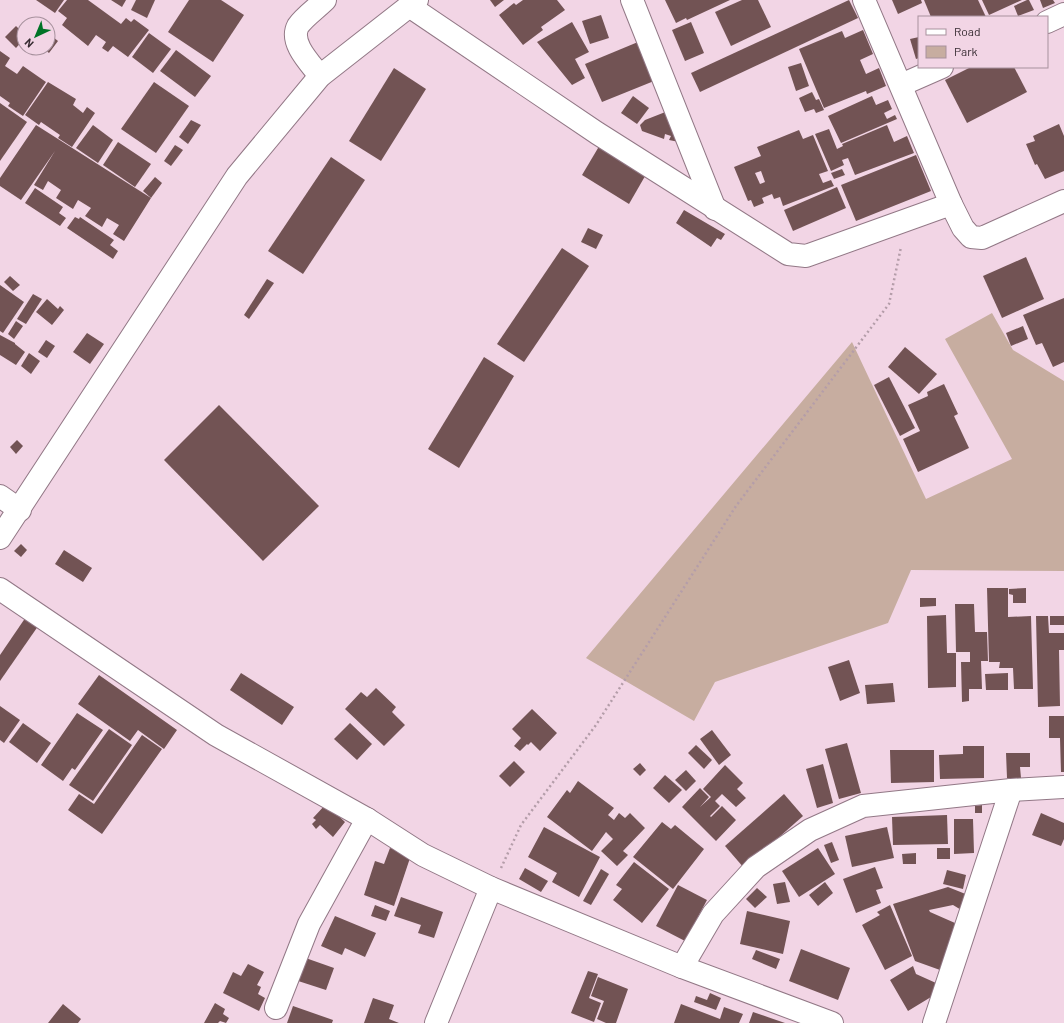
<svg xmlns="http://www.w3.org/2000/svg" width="1064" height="1023" viewBox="0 0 1064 1023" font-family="Barlow,sans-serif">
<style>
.green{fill:#c7ada0}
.building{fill:#725354;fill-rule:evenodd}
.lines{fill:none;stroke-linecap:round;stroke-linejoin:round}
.street-casing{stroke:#927886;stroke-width:24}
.secondary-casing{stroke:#927886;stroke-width:24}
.path{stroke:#b49da9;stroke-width:2.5;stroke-dasharray:2 3;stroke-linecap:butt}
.street{stroke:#fff;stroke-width:22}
.secondary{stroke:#fff;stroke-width:22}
</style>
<rect width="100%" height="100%" fill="#f2d5e5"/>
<!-- green -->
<path class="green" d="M992,313L1013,350L1064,381V571L911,570L888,623L715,682L694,721L586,658L852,342L926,499L1012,459L945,339Z"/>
<!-- building -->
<g class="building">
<path d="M36,0H64L55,13Z"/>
<path d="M67,0H88L121,24L126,18L131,22L134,19L149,30L128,57L113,46L108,52L102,48L106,42L96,35L88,46L62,25L67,18L58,11Z"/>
<path d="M111,0H126L122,7Z"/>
<path d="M136,0H155L147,18L131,10Z"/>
<path d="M189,0H221L244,15L213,62L168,32Z"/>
<path d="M490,0H504L495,7Z"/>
<path d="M523,0H557L565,10L541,27L543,30L523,45L499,15L514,3L516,5Z"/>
<path d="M665,0H730L687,20L686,18L676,23Z"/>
<path d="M742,0H758L771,27L731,46L715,12Z"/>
<path d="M849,0L858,18L700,92L691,73Z"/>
<path d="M892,0H921L922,3L898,14Z"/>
<path d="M924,0H978L986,17H931Z"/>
<path d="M982,0H1022L989,15Z"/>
<path d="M1027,0H1029L1034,10L1018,16L1014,6Z"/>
<path d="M1040,0H1053L1055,3L1043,8Z"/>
<path d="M601,15L609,38L590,44L582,21Z"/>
<path d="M572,22L589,52L575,59L585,78L572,85L537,42Z"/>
<path d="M691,22L704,53L685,61L672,30Z"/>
<path d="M16,26L24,34V39L16,48L5,37Z"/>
<path d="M863,30L873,54L860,60L866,74L879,68L886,86L867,94L866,91L824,108L799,49L842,31L845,38Z"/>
<path d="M48,33L58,41L49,53L43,48H48Z"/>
<path d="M149,33L171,49L153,73L132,57Z"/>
<path d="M919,37V58L916,59L910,39Z"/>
<path d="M638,42L654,81L602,102L585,64Z"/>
<path d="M176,50L211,76L195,97L160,71Z"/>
<path d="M0,51L10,58L5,66L17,74L23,66L46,82L23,116L8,106L10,103L0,96Z"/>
<path d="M801,63L809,86L796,91L788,67Z"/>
<path d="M971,67H1014L1027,92L967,123L945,80Z"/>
<path d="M394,68L426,89L381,161L349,141Z"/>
<path d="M48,82L76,99L73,105L83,113L87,107L95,113L72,147L58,138L60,135L41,122L39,125L25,115Z"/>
<path d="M154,82L189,106L156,153L121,129Z"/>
<path d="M812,92L816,100L819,99L824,110L816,113L814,109L805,112L799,98Z"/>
<path d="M633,96L649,108L637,124L621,113Z"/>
<path d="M872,96L876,105L888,100L892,109L884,113L887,119L895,115L897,119L841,143L828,116Z"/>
<path d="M0,103L27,122L0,161Z"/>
<path d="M673,109L679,142L669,140L671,136L665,134L664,139L642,131L640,125L645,120Z"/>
<path d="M191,120L201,125L188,144L179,137Z"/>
<path d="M1059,124L1064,136V171L1045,179L1037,164L1035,165L1026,144L1035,141L1033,136Z"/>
<path d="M36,125L151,198L124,241L113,234L119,225L107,218L102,227L85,216L91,208L78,200L73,209L56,198L61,190L48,181L43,190L34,185L55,151L21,200L0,186V178Z"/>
<path d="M93,125L113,140L98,163L76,148Z"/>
<path d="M887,125L894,142L907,136L914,153L855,175L848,158L842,160L844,165L831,171L815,134L829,129L837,149L843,146L842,144Z"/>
<path d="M799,130L803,139L813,135L828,171L819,174L823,183L831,180L834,186L783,206L780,197L774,199L772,194L762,198L764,203L754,207L751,200L748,201L734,167L761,156L757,147ZM761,171L765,182L760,184L755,173Z"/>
<path d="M118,142L151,164L135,187L103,165Z"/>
<path d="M601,143L648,171L629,204L582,175Z"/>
<path d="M175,145L183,150L171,166L164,161Z"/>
<path d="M916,155L931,191L856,221L841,185Z"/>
<path d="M331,157L365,180L303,274L268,251Z"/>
<path d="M842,169L845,175L834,179L831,173Z"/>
<path d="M155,177L162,183L151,198L143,191Z"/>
<path d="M837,187L846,208L793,231L784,210Z"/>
<path d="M35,188L63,207L59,213L66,218L60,226L25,203Z"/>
<path d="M684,210L725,234L721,240L717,238L711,247L676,223Z"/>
<path d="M75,217L79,219L80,217L114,240L110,245L118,251L113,259L67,228Z"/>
<path d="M588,228L603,235L596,249L581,242Z"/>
<path d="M562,248L589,266L524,362L497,344Z"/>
<path d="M1026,257L1044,299L1002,318L983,276Z"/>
<path d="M10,276L20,285L13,291L4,282Z"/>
<path d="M267,279L274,283L249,319L244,315Z"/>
<path d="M0,285L24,302L3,333L0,331Z"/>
<path d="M33,294L42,299L26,324L17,319Z"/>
<path d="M1064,298V362L1053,367L1042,343L1036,345L1023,315Z"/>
<path d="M47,299L58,309L60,306L64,310L52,325L36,312Z"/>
<path d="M16,321L23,326L14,339L8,334Z"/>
<path d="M1023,326L1028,339L1011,346L1006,333Z"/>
<path d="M87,333L104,344L90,364L73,352Z"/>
<path d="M0,335L15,343V344L25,352L16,365L0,355Z"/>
<path d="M46,340L55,346L47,358L38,352Z"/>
<path d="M905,347L937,374L919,394L888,367Z"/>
<path d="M29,353L40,361L31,374L21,366Z"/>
<path d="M484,357L514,376L459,468L428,449Z"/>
<path d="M889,377L915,428L900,436L874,385Z"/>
<path d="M944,384L958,414L954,416L969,448L918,472L903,439L920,431L908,405L928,396L927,392Z"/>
<path d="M219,405L319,506L263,561L164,460Z"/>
<path d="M17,440L23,446L16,454L10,447Z"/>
<path d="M21,544L27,550L21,557L14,551Z"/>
<path d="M64,550L92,568L83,582L55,564Z"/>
<path d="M987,588H1008V617L1031,616L1033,689H1014L1013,668H999L1000,662H989Z"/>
<path d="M1026,588V603H1013V595L1009,594V589Z"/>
<path d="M920,598H936V606L920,607Z"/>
<path d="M955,604H974L975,632H987L988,661H981L982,689H969V701L962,702L961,662H970V652H956Z"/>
<path d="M30,611L43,619L0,681V655Z"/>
<path d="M946,615L947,653H956V687L928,688L927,616Z"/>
<path d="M1036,616H1048L1049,633H1064V650H1059L1060,706L1038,707Z"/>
<rect x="1050" y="616" width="14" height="9"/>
<path d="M849,660L860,693L840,701L828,667Z"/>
<path d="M241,673L294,707L282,725L230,690Z"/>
<path d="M1008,673V690H986L985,674Z"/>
<path d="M99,675L177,730L164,749L138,730L130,741L78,704Z"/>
<path d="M893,683L895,702L867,704L865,685Z"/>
<path d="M376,688L396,707L392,712L405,725L384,746L345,709L361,692L367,697Z"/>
<path d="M0,706L20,720L4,743L0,740Z"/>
<path d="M532,709L557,733L540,751L531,742L528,745L527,744L520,751L514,746L521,738L512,729Z"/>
<path d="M77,713L103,730L75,770L72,768L63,781L41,765Z"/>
<path d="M1049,716H1064V772H1061L1060,738H1049Z"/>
<path d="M23,723L51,743L37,763L9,742Z"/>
<path d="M350,723L372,744L357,760L334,739Z"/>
<path d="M109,729L132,745L93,801L69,785Z"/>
<path d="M712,730L731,755L719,765L700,739Z"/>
<path d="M142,735L162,749L102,834L68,810L79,794L94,804Z"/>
<path d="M847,743L861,793L839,799L825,749Z"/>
<path d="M696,745L712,760L704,769L688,753Z"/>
<path d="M963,746H984V778L940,779L939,755L963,754Z"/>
<path d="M890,750H934V782L891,783Z"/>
<path d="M1006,753H1030V767H1020L1021,778H1007Z"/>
<path d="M514,761L525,772L510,787L499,776Z"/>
<path d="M640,763L646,770L640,776L633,769Z"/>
<path d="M823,764L833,803L817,808L806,769Z"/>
<path d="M725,765L743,783L737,789L746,798L736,807L722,794L715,801L720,806L710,816L711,817L722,806L736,820L716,841L682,807L700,788L709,797L700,807L711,797L703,789Z"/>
<path d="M686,770L696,781L686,791L675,780Z"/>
<path d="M665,775L682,790L669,803L653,788Z"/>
<path d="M578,781L614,808L608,815L614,820L619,813L625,818L630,813L645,828L623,851L628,855L617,866L601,851L613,839L606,832L592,851L547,817L567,790L570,793Z"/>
<path d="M784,794L803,816L744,868L725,846Z"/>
<path d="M326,804L345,822L333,837L320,825L316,829L312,824L316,820L313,818Z"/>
<path d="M982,805V813H975V806Z"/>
<path d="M1041,813L1064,823V839L1061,846L1032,835Z"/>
<path d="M947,815L948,844L893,845L892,817Z"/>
<path d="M954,819H973L974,853L954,854Z"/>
<path d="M662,822L671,829L675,825L704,849L673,889L633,857Z"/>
<path d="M544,827L600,857L579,897L552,882L557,873L528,857Z"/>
<path d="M887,827L894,858L852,867L845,836Z"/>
<path d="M832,842L839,860L831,863L824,845Z"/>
<path d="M390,848L411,855L394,906L364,895L375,861L384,864Z"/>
<path d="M818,848L835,874L799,897L782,871Z"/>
<rect x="937" y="848" width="13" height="11"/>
<path d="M916,853V864H903L902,854Z"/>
<path d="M634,862L669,889L642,923L613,900L622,889L616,885Z"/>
<path d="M875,867L883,888L876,890L881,903L856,913L843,879Z"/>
<path d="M525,868L548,881L541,892L519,879Z"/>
<path d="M601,869L609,874L591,905L583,901Z"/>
<path d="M947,870L966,875L963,889L943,884Z"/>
<path d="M785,882L790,902L777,904L773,884Z"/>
<path d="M825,882L833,893L818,906L809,895Z"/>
<path d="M678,885L707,900L685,941L656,926Z"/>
<path d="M948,887L968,895L963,911L953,905L929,910L930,912L955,923L940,970L915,961L893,904Z"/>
<path d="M757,888L767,897L755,908L746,899Z"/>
<path d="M401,897L443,912L434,938L418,933L421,925L394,916Z"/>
<path d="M375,905L390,911L386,921L371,916Z"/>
<path d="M890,905L912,956L885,970L862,925L880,915L877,912Z"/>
<path d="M747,911L790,921L783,954L740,944Z"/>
<path d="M335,916L376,933L365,957L345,948L342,955L321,946Z"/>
<path d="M801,949L850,968L838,1000L789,981Z"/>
<path d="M756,950L780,959L776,969L752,959Z"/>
<path d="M300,956L334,968L326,990L292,979Z"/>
<path d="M248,964L264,972L257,985L261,987L258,994L265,998L259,1011L223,993L233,972L241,976Z"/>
<path d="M913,966L916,974L936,983L931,997L908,1011L890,980Z"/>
<path d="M588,971L598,974L589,998L601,1003L594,1022L571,1013Z"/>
<path d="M598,977L628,989L616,1023H606L597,1019L604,1001L591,996Z"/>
<path d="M710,993L721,998L716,1010L694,1002L696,996L707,1000Z"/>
<path d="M373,998L394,1005L389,1019L399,1023H364Z"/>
<path d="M215,1003L225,1009L223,1014L229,1018L226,1023L220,1021L218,1023H204Z"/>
<path d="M63,1004L81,1019L78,1023H48Z"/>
<path d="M681,1004L720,1019L724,1007L743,1014L739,1023H674Z"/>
<path d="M293,1006L333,1020L332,1023H287Z"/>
<path d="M753,1012L785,1023H749Z"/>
</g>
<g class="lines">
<!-- street casing -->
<g class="street-casing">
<g id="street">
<path d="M632,0L715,209"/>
<path d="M864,0L951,204L963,228L971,237L982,238L1064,201"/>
<path d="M409,6L597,133L788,254L806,256L951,204"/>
<path d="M1047,22L1064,14"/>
<path d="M320,76C311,64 289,43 298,26C304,17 317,8 325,0"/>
<path d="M901,85L942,67"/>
<path d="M0,496L20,510"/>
<path d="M0,589L216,735L367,819L423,855L491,888L682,967L832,1023"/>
<path d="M682,967L713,914L756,867L810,830L863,806L1011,790L1064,787"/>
<path d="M276,1008L309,924L367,819"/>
<path d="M436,1023L491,888"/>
<path d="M934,1023L1011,790"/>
</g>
</g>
<!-- secondary casing -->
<g class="secondary-casing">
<path id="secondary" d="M0,538L237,176L320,76L417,0"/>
</g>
<!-- path -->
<path class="path" d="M501,868L521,825L596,725L736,506L889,304L901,247"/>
<!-- street -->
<use href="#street" class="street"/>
<!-- secondary -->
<use href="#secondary" class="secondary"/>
</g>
<!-- legend -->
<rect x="918" y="16" width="130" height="52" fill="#f2d5e5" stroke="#a7919d"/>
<rect x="926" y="29" width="20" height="6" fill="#ffffff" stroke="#a7919d"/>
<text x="954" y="36" font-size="12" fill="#362b31">Road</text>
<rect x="926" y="46" width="20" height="12" fill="#c7ada0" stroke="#a7919d"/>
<text x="954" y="56" font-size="12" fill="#362b31">Park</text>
<!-- north arrow -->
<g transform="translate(36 36) rotate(224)"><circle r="19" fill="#f2d5e5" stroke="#a7919d"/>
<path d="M0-3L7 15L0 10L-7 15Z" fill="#017427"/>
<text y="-6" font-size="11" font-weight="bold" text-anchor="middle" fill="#362b31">N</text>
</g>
</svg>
